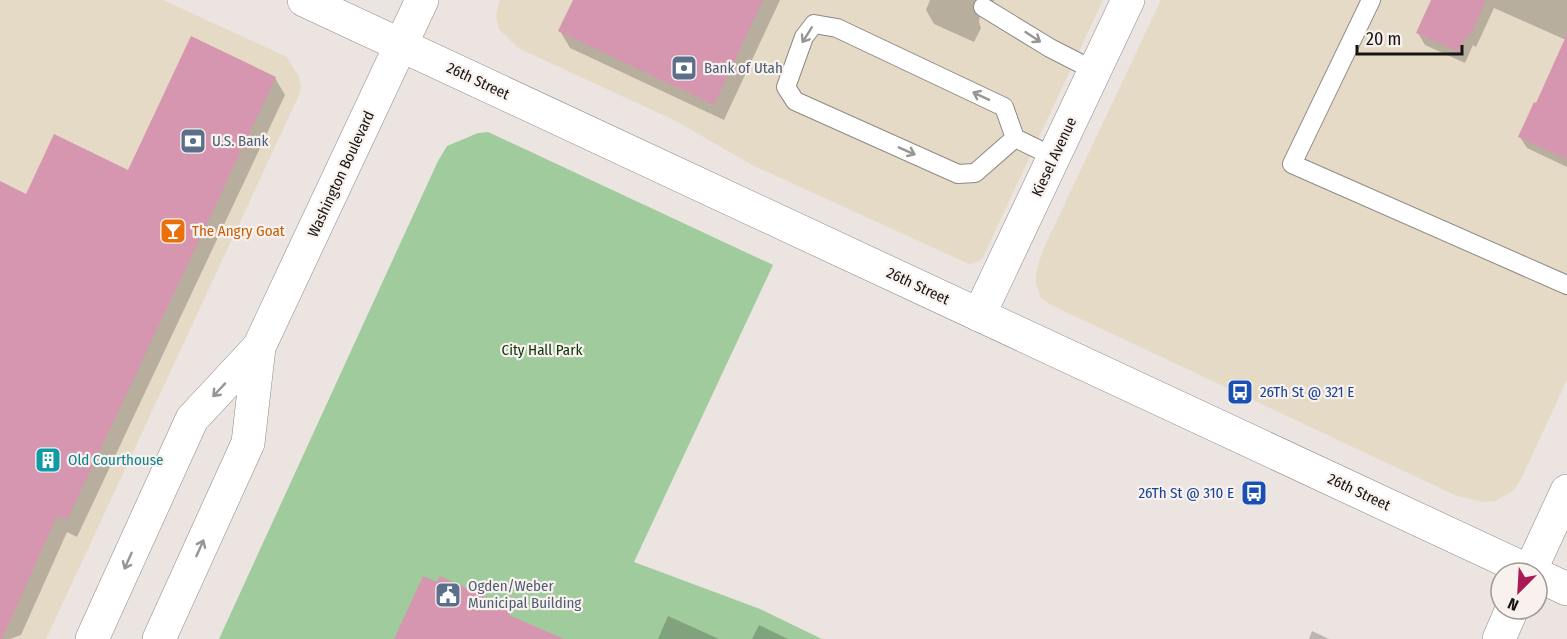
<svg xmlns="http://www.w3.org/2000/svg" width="1567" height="639" viewBox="0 0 1567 639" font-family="'Fira Sans Condensed',sans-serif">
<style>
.commercial{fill:#e5dac6}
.green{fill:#a0cb9d}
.shadow{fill:#0003}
.building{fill:#d796af}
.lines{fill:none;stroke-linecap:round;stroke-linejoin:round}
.service-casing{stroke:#8f8985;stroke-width:20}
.minor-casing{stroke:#8f8985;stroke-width:34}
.tertiary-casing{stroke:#8f8985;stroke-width:34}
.primary-casing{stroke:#8f8985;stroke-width:34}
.service{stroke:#fff;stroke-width:18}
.minor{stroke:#fff;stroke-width:33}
.tertiary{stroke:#fff;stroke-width:33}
.primary{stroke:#fff;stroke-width:33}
.oneway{stroke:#979695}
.labels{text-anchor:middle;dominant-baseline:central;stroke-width:4.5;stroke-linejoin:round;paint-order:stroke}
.service-label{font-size:15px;fill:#4e5e75;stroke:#f8f1ed;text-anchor:start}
.street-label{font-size:15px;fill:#171513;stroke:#f8f1ed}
.food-label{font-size:15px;fill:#c56008;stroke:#f8f1ed;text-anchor:start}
.park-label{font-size:15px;fill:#083907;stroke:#f8f1ed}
.transit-label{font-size:15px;fill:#164399;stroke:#f8f1ed;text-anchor:start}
.culture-label{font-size:15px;fill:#0d838f;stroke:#f8f1ed;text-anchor:start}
</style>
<rect width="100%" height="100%" fill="#ebe4e0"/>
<!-- commercial -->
<g class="commercial">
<path d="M0,0H163L287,57L299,77L301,86L299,95L46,639H0Z"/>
<path d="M500,0H1103L983,257L979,261L969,264L752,165L676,121L518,48L499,29L496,16Z"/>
<path d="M1161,0H1567V380L1521,479L1513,491L1495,501L1484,502L1457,496L1051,305L1041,298L1036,283V274L1042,252Z"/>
</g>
<!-- green -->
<path class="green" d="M488,132L773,265L634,562L760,609L822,639H219L438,161L447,146L478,133Z"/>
<!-- shadow -->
<g class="shadow">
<path d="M575,0H780L724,120L570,48L560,31Z"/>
<path d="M930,0H994L989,10L980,16L979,22L981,28L974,42L934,24L926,10Z"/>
<path d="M1433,0H1567V167L1527,148L1520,137L1537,105L1566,40L1494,8L1476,47L1473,45L1465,63L1425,45L1418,33Z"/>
<path d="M275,78L285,95L77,537L67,532L21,635L10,639H0V203L129,172Z"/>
<path d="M668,616L719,639H658Z"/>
<path d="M759,625L788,639H752Z"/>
<path d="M1312,631L1329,639H1309Z"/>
</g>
<!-- building -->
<g class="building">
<path d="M573,0H763L714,105L558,31Z"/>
<path d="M1431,0H1486L1470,36L1467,35L1458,52L1416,33Z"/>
<path d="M1567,34V159L1518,137L1534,102L1536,103Z"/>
<path d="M191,36L276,77L67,520L57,516L2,639H0V181L26,194L54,134L128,170Z"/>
<path d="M423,576L437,582L440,576L512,609L509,615L564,639H394Z"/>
</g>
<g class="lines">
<!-- service casing -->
<g class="service-casing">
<g id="service">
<path d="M1371,0L1292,164L1567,285"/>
<path d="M983,7L1050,48L1095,71"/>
<path d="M1015,138L975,173L958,174L795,101L786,87L804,37L814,24L837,28L1004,107L1015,138L1054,157"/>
</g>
</g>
<!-- minor casing -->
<g class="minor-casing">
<path id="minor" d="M979,315L1128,0"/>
</g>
<!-- tertiary casing -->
<g class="tertiary-casing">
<g id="tertiary">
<path d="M304,0L1533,573"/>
<path d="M1529,573L1567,491"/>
<path d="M1537,575L1567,589"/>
<path d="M1499,639L1512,609"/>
</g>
</g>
<!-- primary casing -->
<g class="primary-casing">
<g id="primary">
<path d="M92,639L192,419L259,347"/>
<path d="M159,639L248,443L259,347L422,0"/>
</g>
</g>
<!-- service -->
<use href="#service" class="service"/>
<!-- minor -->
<use href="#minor" class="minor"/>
<!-- tertiary -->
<use href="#tertiary" class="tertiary"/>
<!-- primary -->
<use href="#primary" class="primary"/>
</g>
<!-- one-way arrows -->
<defs><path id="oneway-shaft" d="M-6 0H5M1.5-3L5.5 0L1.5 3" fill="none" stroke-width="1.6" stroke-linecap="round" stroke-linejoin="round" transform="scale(1.5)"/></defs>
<g class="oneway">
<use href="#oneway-shaft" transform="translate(807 35) rotate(122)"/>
<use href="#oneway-shaft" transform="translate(1033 37) rotate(33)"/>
<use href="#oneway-shaft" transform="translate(981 96) rotate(-155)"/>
<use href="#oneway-shaft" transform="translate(907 151) rotate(24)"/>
<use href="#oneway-shaft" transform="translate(219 390) rotate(133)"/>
<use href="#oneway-shaft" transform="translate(200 548) rotate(-66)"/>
<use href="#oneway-shaft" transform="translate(128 561) rotate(114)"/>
</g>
<!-- icons -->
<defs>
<g id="bank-square" transform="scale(1.35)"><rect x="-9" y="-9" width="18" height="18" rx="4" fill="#5c6f8a" stroke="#f8f1ed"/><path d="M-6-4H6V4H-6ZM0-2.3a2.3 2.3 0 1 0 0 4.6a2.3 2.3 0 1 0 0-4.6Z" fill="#fff"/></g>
<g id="bar-square" transform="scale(1.35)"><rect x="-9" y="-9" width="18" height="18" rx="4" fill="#e8710a" stroke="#f8f1ed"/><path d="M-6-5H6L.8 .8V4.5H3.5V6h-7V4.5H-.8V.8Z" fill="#fff"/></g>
<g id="bus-square" transform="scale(1.35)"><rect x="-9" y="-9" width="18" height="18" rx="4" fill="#1a4fb4" stroke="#f8f1ed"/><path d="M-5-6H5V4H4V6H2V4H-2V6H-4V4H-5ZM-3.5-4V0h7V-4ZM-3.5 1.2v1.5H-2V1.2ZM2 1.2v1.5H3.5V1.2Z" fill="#fff"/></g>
<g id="building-square" transform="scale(1.35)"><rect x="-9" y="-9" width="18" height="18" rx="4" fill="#0f9aa8" stroke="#f8f1ed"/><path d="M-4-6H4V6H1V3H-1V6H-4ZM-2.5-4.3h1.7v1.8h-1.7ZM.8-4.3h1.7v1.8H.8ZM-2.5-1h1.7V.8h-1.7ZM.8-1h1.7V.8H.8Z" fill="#fff"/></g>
<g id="civic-square" transform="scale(1.35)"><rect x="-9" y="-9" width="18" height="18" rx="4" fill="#5c6f8a" stroke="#f8f1ed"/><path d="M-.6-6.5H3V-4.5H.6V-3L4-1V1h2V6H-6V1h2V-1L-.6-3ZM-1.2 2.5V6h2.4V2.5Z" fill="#fff"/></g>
</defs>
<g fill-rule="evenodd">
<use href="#bank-square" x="684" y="68"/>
<use href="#bank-square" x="193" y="141"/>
<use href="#bar-square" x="173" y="231"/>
<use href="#bus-square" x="1240" y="392"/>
<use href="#building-square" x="48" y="460"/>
<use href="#bus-square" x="1254" y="493"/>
<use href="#civic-square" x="448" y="595"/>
</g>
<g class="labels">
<!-- service labels -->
<g class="service-label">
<text x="704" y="68">Bank of Utah</text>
<text x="212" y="141">U.S. Bank</text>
<text x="468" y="586">Ogden/Weber<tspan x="468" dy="17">Municipal Building</tspan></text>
</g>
<!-- street labels -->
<g class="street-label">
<text transform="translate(478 81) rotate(25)">26th Street</text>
<text transform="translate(1054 157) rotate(-65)">Kiesel Avenue</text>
<text transform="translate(341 174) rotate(-65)">Washington Boulevard</text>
<text transform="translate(918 286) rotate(25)">26th Street</text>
<text transform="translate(1359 492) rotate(25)">26th Street</text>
</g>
<!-- food labels -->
<g class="food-label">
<text x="192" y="231">The Angry Goat</text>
</g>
<!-- park labels -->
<g class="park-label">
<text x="542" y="350">City Hall Park</text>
</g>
<!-- transit labels -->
<g class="transit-label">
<text x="1260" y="392">26Th St @ 321 E</text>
<text x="1234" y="493" text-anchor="end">26Th St @ 310 E</text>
</g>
<!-- culture labels -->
<g class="culture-label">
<text x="68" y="460">Old Courthouse</text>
</g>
</g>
<!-- north arrow -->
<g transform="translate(1519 591) rotate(204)"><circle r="28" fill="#f8f1ed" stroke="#9e9996" stroke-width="1.5"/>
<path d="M0-4.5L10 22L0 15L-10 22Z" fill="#aa1a54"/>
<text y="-9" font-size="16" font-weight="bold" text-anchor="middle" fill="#171513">N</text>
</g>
<!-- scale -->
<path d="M1357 45v9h105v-9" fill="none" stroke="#171513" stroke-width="3"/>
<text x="1366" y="45" font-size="18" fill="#171513" stroke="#f8f1ed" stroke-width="4.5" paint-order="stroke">20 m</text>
</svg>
